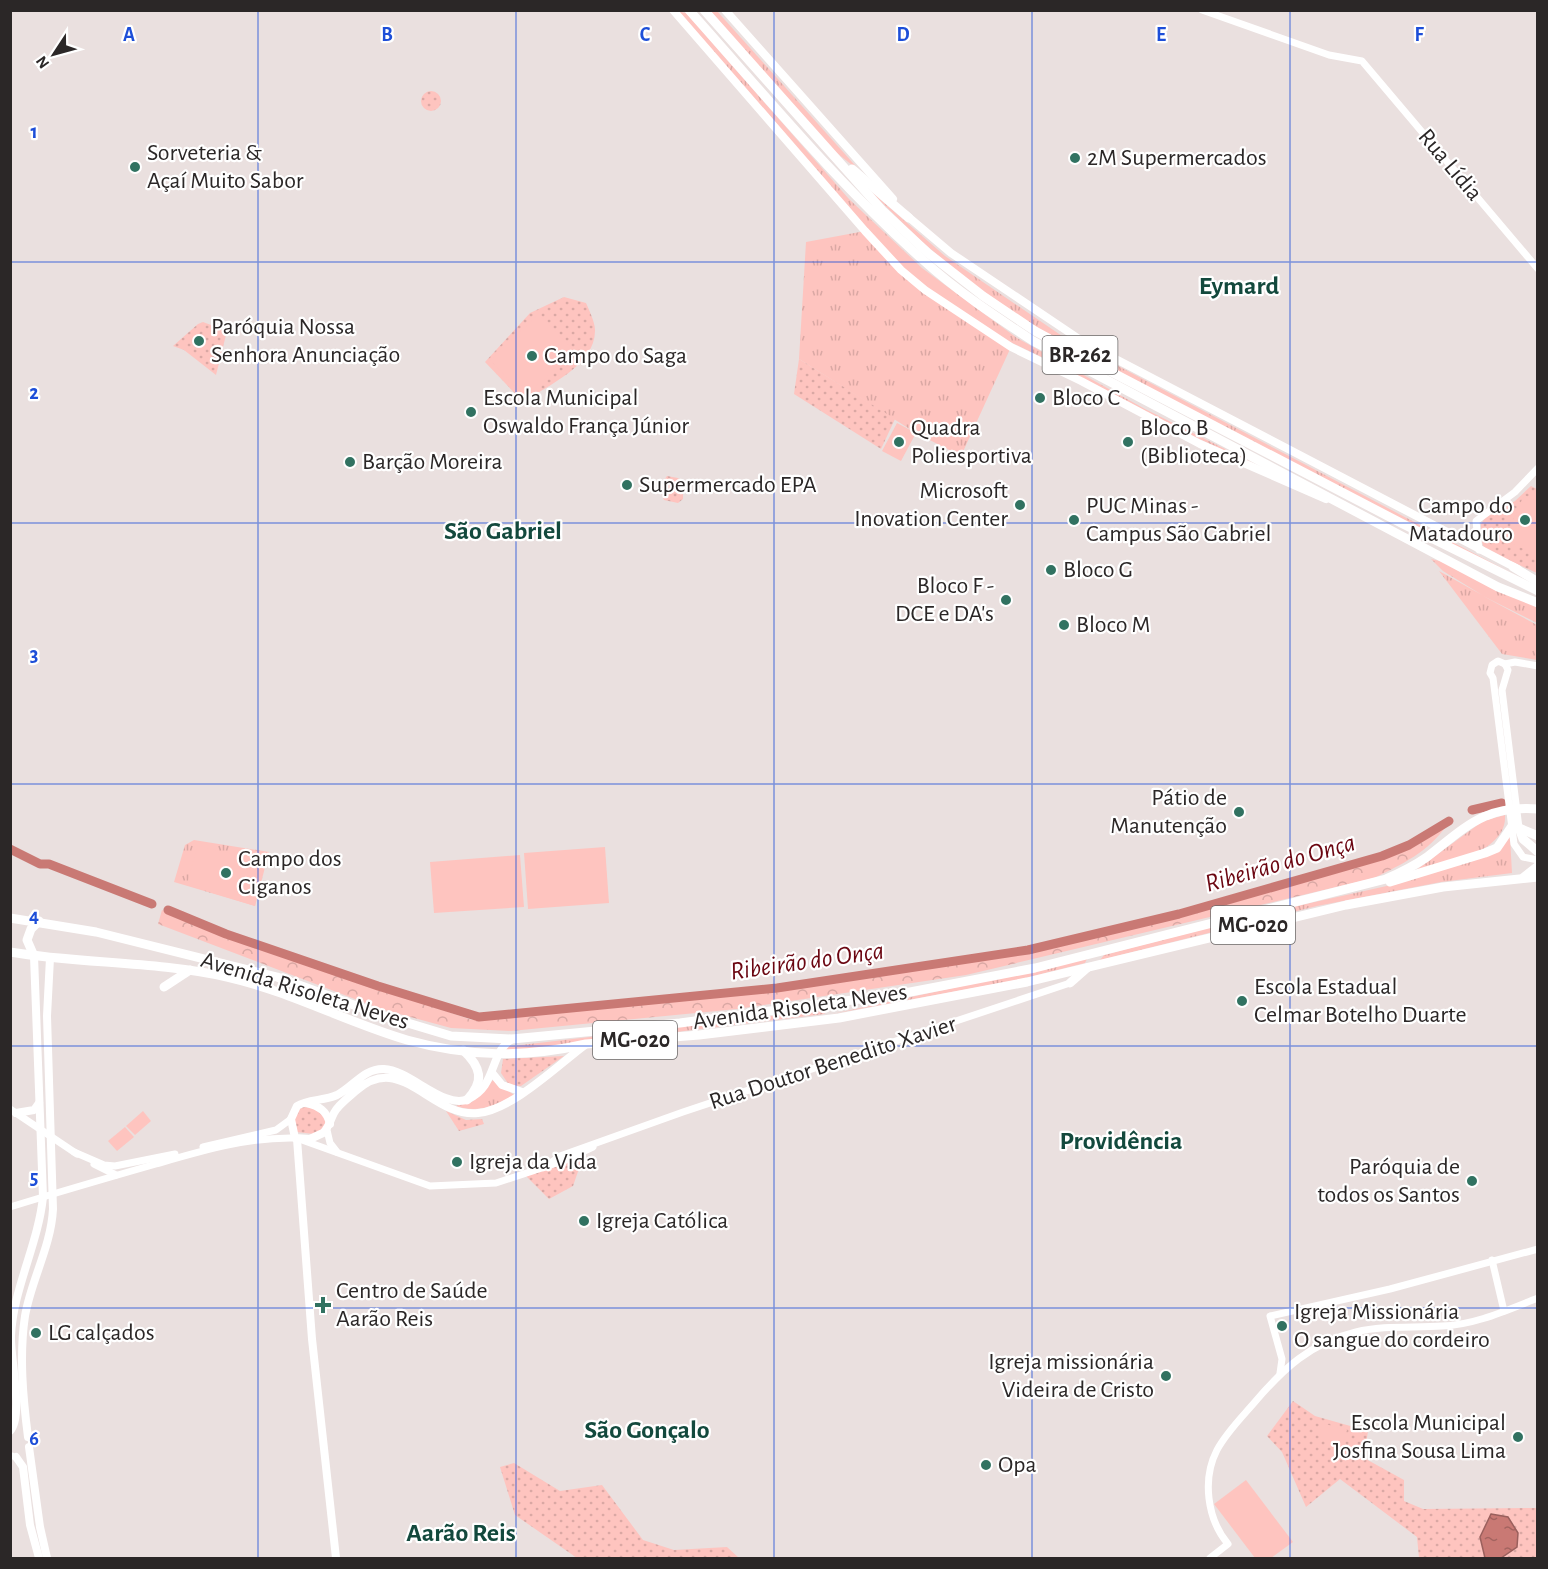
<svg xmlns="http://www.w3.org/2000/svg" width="1548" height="1569" viewBox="0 0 1548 1569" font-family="'Alegreya Sans',sans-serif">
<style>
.grass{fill:url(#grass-tufts)}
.forest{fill:url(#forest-crowns)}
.park{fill:url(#park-dots)}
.pitch{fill:#fec4bf}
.water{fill:url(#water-ripples);stroke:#9a605d;stroke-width:1.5}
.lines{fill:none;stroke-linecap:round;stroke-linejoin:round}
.river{stroke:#c97974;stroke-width:9}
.minor{stroke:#fff;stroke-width:7}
.major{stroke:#fff;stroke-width:8}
.highway{stroke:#fff;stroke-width:9}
.grid{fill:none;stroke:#1d4ed8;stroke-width:1.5;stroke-opacity:0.55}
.poi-dot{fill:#317261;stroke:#fff;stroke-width:2}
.labels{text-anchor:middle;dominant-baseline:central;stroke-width:4.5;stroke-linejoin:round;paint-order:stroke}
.shield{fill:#fff;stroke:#6b6868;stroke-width:1.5}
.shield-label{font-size:22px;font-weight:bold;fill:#2b2727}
.poi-label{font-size:24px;fill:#2b2727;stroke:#fff;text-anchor:start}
.street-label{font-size:24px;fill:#2b2727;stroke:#fff}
.neighbourhood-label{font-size:26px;font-weight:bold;fill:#13493d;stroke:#fff}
.water-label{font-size:26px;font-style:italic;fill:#6b0611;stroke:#fff}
.grid-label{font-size:20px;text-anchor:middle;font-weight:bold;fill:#1d4ed8;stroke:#fff;stroke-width:4.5;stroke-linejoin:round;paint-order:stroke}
</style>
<defs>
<pattern id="grass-tufts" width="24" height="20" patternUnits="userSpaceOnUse" patternTransform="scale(1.5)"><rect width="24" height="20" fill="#fec4bf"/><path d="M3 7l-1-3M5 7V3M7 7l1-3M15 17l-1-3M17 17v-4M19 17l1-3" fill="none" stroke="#daa8a4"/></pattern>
<pattern id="forest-crowns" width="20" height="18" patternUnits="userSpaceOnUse" patternTransform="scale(1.5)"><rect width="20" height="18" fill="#fec4bf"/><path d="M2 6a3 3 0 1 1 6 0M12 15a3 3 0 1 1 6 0" fill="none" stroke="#daa8a4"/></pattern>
<pattern id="park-dots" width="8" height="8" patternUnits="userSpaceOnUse" patternTransform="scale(1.5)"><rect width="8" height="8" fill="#fec4bf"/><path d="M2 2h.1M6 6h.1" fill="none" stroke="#daa8a4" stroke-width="1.8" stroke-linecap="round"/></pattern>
<pattern id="water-ripples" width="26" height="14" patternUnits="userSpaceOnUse" patternTransform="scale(1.5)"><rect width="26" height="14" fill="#c97974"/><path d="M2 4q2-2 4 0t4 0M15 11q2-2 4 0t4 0" fill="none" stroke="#a3635f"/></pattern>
</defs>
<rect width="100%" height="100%" fill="#eae0df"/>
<!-- grass -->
<g class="grass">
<path d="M676,11L686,13L849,199L922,268L1017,338L1145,409L1275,474L1182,431L1048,360L1010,342L1011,347L961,456L916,433L799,359L806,242L865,231Z"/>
<path d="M708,11H717L861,172L829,147Z"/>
<path d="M866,187L945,256L1065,338L1456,544L1517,576L1527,584L1114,371L1023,320L972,284L920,240Z"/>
<path d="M1431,559L1444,562L1537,607V623L1483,596L1537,625V660L1502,654L1439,571L1482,595L1443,571Z"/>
<path d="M1505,815C1508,854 1438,866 1408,876L1483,821Z"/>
<path d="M1510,837L1512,873L1441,882L1317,906L1100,960L1104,955L1270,912L1400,883L1472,859Z"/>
<path d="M194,840L269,852L255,906L174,882L185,845Z"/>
<path d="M1087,959L1085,963L1017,980L832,1014Z"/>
<path d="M830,1009L824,1014L529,1050H503V1047Z"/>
<path d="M493,1080L514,1095C493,1107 478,1113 455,1106L472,1102Z"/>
</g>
<!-- forest -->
<path class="forest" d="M1447,825C1428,852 1403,864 1374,878L966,975L737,1009L511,1031L451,1028L381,1009L158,924L162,910L297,961L472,1020L817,984L1020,953L1212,906L1369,861L1408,848Z"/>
<!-- park -->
<g class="park">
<circle cx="431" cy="101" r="10"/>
<path d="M564,297L586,303C589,310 595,322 595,330C596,365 547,386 523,402L485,362L530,313Z"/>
<path d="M203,322L227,331L216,375L184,350L173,346L198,324Z"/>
<path d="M799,359L895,419L881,449L794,394Z"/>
<path d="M667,476L678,478L683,484V499L678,503L664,500C659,490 660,485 667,476Z"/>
<path d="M1531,486L1537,489V573L1492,553L1483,546L1481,536V524L1485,518L1515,501Z"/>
<path d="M564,1056L521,1086L509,1085L501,1073L503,1059Z"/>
<path d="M302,1107L313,1108L324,1116L326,1127L314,1134L296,1132L294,1113Z"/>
<path d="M446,1111L466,1120L482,1119L484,1124L459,1131Z"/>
<path d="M583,1157L573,1186L549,1199L526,1176Z"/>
<path d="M1293,1401L1315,1416L1368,1431L1364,1458L1404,1480V1501L1423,1509L1537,1508V1558H1419L1417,1537L1340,1479L1306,1507L1282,1452L1267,1436Z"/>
<path d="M514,1463L560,1491L602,1485L643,1540L674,1550L727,1547L739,1558H577L515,1515L500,1467Z"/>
</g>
<!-- pitch -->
<g class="pitch">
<path d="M539,314L574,351L525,397L490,360Z"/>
<path d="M897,423L916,433L901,461L882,451Z"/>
<path d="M1524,495L1537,501V555L1504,540Z"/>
<path d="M197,846L265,861L255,906L187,885Z"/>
<path d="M605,847L609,903L528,909L524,853Z"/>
<path d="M520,855L524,907L434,913L430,862Z"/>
<path d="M143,1111L151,1121L135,1135L126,1126Z"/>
<path d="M125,1127L134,1137L117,1151L108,1141Z"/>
<path d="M1322,1423L1347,1430L1343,1444L1319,1438Z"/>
<path d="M1246,1480L1293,1542L1271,1558H1255L1214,1504Z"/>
</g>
<!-- water -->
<path class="water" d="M1491,1514L1508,1517L1518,1533L1517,1547L1501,1558H1485L1480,1537Z"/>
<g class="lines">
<!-- river -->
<g class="river">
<path d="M1472,810L1502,803"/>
<path d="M10,849L40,864H49L152,904"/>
<path d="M168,910L226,934L378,986L479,1017L777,988L1028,950L1179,914L1382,856L1409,845L1449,821"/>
</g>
<!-- minor -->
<g class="minor">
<path d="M1202,10L1329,55L1362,61L1538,269"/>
<path d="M1479,550L1476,521L1515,492L1538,468"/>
<path d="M1505,664L1515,662L1538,666"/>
<path d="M1519,828L1502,690L1508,670L1505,664L1498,661L1492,665L1490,673L1493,678L1514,844L1523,857L1538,860"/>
<path d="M10,1109L77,1154"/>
<path d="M327,1130L330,1143L337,1152"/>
<path d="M302,1140L430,1186L496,1183L563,1161L593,1147"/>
<path d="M203,1147L276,1130L291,1119"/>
<path d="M74,1152L104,1165L115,1166L175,1154"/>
<path d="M94,1164L116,1175"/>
<path d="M549,1164L560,1156L683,1112L1070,983"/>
<path d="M10,1207C59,1192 107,1178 156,1164C201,1151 247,1137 295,1138"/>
<path d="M1492,1260L1504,1311"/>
<path d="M1280,1373L1282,1359L1270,1316L1390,1289L1538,1249"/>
<path d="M10,1456H12"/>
<path d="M1210,1558L1228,1544C1207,1519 1202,1479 1217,1450C1226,1433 1241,1418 1254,1403C1283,1369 1310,1343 1356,1332C1383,1325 1414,1328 1442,1326C1475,1325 1507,1310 1538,1298"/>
</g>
<!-- major -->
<g class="major">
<path d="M673,10L865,231L901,270L925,290L1011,347L1081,381L1200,444L1326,499"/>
<path d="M725,10L893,199"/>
<path d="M905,214L951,253L1085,343L1518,569"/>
<path d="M512,1039C489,1053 497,1087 468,1099C444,1110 410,1070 384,1069C364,1068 353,1087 337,1095C324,1101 308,1099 297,1106L291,1119L295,1138L310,1139L323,1133C329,1127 330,1121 334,1113C338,1105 349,1097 357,1090C402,1051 431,1118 478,1113C512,1110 558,1065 585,1045"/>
<path d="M493,1074L502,1085L522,1092"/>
<path d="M307,1103C319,1106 327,1111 330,1124"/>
<path d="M16,1113L34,1110L39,1103"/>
<path d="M297,1139L312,1339L336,1558"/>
<path d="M10,1431C24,1416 10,1358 11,1336C13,1289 38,1245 43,1197L34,956"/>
<path d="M28,1437C23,1398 19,1356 25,1316C31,1280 51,1247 53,1209L47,1016L50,958"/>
<path d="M29,1447L40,1527L47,1558"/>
<path d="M16,1457L23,1467L30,1525L39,1558"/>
</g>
<!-- highway -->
<g class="highway">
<path d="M689,10C765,95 838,184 923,260C957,291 995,316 1033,341L1498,587L1538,603"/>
<path d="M704,10L882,210L928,253L983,296L1035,331L1096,364L1403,524L1538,591"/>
<path d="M852,169L909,218"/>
<path d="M1513,567L1538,582"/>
<path d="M1519,828L1523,839L1538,852"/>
<path d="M1519,828L1538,836"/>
<path d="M1524,877L1538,866"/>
<path d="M1390,882L1485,853L1497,848L1512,826"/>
<path d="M10,918L96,932L277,977L381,1015L451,1036L512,1039L680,1023L905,993L1035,968L1386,879C1400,873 1414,866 1427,857C1466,827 1484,805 1538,809"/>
<path d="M10,952C82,964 155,961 227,977C289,991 346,1022 407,1040C468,1057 525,1058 586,1044L699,1035L839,1018L1027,982L1346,905L1443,887L1538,877"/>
<path d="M34,956L27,940L31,929L39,921"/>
<path d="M1070,983L1087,968"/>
<path d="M164,987L190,970"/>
<path d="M463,1050C481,1067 485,1081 467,1100"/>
</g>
</g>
<!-- grid -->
<path class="grid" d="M258,10V1558M516,10V1558M774,10V1558M1032,10V1558M1290,10V1558M10,262H1538M10,523H1538M10,784H1538M10,1046H1538M10,1308H1538"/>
<!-- markers -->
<g class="poi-dot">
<circle cx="1075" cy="158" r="6"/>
<circle cx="135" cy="167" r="6"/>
<circle cx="199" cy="341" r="6"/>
<circle cx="532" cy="356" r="6"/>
<circle cx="1040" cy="398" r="6"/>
<circle cx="471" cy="412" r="6"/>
<circle cx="899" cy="442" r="6"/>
<circle cx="1128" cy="442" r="6"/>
<circle cx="350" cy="462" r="6"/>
<circle cx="627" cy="485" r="6"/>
<circle cx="1020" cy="505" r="6"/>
<circle cx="1074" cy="520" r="6"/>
<circle cx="1525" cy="520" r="6"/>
<circle cx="1051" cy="570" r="6"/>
<circle cx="1006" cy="600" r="6"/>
<circle cx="1064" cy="625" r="6"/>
<circle cx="1239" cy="812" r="6"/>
<circle cx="226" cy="873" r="6"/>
<circle cx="1242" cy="1001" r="6"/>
<circle cx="457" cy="1162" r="6"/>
<circle cx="1472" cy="1181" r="6"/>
<circle cx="584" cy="1221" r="6"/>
<path d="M320 1296h6v6h6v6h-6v6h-6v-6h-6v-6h6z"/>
<circle cx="1282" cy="1326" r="6"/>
<circle cx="36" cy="1333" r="6"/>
<circle cx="1166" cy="1376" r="6"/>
<circle cx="1518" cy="1437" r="6"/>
<circle cx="986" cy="1465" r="6"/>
</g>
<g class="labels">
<!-- shield labels -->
<g class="shield">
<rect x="1042.5" y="336" width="75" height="38" rx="4.5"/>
<rect x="1211" y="906" width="84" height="38" rx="4.5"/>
<rect x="593" y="1021" width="84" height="38" rx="4.5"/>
</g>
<g class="shield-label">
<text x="1080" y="355">BR-262</text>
<text x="1253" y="925">MG-020</text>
<text x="635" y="1040">MG-020</text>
</g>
<!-- poi labels -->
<g class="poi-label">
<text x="147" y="153">Sorveteria &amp;<tspan x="147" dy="28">Açaí Muito Sabor</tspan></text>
<text x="1087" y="158">2M Supermercados</text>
<text x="211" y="327">Paróquia Nossa<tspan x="211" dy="28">Senhora Anunciação</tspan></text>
<text x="544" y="356">Campo do Saga</text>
<text x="483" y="398">Escola Municipal<tspan x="483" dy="28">Oswaldo França Júnior</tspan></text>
<text x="1052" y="398">Bloco C</text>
<text x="911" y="428">Quadra<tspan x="911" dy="28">Poliesportiva</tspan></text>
<text x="1140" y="428">Bloco B<tspan x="1140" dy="28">(Biblioteca)</tspan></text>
<text x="362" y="462">Barção Moreira</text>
<text x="639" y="485">Supermercado EPA</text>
<text x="1008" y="491" text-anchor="end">Microsoft<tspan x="1008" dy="28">Inovation Center</tspan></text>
<text x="1086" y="506">PUC Minas -<tspan x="1086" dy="28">Campus São Gabriel</tspan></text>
<text x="1513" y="506" text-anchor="end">Campo do<tspan x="1513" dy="28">Matadouro</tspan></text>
<text x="1063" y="570">Bloco G</text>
<text x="994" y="586" text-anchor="end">Bloco F -<tspan x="994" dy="28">DCE e DA's</tspan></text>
<text x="1076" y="625">Bloco M</text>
<text x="1227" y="798" text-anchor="end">Pátio de<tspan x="1227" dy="28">Manutenção</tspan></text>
<text x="238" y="859">Campo dos<tspan x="238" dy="28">Ciganos</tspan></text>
<text x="1254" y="987">Escola Estadual<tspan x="1254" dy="28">Celmar Botelho Duarte</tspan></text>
<text x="469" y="1162">Igreja da Vida</text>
<text x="1460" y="1167" text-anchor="end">Paróquia de<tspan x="1460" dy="28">todos os Santos</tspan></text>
<text x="596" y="1221">Igreja Católica</text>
<text x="336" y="1291">Centro de Saúde<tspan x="336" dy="28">Aarão Reis</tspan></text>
<text x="1294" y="1312">Igreja Missionária<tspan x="1294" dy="28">O sangue do cordeiro</tspan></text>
<text x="48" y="1333">LG calçados</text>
<text x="1154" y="1362" text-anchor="end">Igreja missionária<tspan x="1154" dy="28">Videira de Cristo</tspan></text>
<text x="1506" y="1423" text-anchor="end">Escola Municipal<tspan x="1506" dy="28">Josfina Sousa Lima</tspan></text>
<text x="998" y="1465">Opa</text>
</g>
<!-- street labels -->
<g class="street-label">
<text transform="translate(1450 165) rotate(50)">Rua Lídia</text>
<text transform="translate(305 991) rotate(17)">Avenida Risoleta Neves</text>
<text transform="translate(800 1007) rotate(-8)">Avenida Risoleta Neves</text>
<text transform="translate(833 1063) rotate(-18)">Rua Doutor Benedito Xavier</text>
</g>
<!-- neighbourhood labels -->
<g class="neighbourhood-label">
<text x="1239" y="286">Eymard</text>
<text x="503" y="531">São Gabriel</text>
<text x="1121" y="1141">Providência</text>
<text x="647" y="1430">São Gonçalo</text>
<text x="461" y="1533">Aarão Reis</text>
</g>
<!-- water labels -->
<g class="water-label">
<text transform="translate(1280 863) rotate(-16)">Ribeirão do Onça</text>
<text transform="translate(807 961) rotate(-8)">Ribeirão do Onça</text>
</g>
</g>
<g class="grid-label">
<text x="129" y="41">A</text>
<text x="387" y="41">B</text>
<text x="645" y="41">C</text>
<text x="903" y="41">D</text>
<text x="1161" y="41">E</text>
<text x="1419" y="41">F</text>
<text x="34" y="138">1</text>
<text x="34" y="399">2</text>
<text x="34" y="661">3</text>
<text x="34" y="922">4</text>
<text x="34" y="1184">5</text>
<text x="34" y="1445">6</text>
</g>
<!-- border -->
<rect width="1548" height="1569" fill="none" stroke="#2b2727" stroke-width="24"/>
<!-- north arrow -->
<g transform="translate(54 54) rotate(234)" stroke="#ffffff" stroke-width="4.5" paint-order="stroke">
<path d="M0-4.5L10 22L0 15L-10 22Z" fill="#2b2727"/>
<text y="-9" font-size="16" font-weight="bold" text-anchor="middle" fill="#2b2727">N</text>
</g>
</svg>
